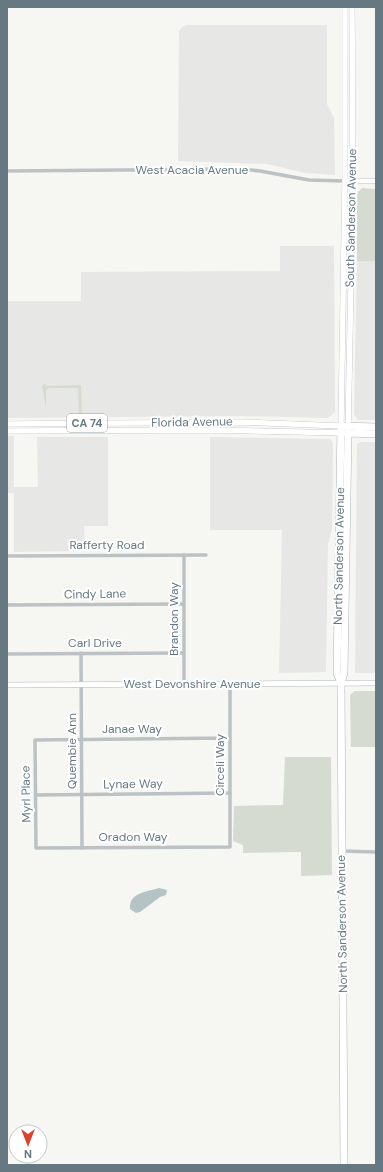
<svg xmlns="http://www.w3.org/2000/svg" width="383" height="1172" viewBox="0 0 383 1172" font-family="'DM Sans',sans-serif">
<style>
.built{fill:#e7e7e6}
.green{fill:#d6dbd2}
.water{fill:#b5c3c5}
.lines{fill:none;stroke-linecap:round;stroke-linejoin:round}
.secondary-casing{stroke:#b1b8bb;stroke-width:6}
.primary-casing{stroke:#b0b6b9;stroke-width:6}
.highway-casing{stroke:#b0b5b7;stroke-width:8}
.street{stroke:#bcc2c4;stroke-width:3.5}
.secondary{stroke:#fff;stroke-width:5}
.primary{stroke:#fff;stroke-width:5.5}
.highway{stroke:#fff;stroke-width:7}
.labels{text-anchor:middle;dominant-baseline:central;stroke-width:4;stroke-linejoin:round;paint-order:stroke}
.shield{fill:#fff;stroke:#94a1a8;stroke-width:1}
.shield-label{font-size:11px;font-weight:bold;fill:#667982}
.street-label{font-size:12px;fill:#667982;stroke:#fff}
</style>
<rect width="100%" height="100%" fill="#f6f6f3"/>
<!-- built -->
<g class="built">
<path d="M187,25H327V104L334,118L335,175L305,173L267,164L178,161L179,31L182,27Z"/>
<path d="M280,246H334L335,412L328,418L237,416L7,418V301H81V272L280,271Z"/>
<path d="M357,261H376V420H358L354,414Z"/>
<path d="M7,436H14V487H38L37,437H108V526H84L85,551L14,552V493H7Z"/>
<path d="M210,437L330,439L333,443L332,530L328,544L326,672L279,673L282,530H210Z"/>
<path d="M361,442H376V673H355L357,444Z"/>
</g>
<!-- green -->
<g class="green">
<path d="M362,188L376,189V261H357V193Z"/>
<path d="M45,383L46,386L81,385L82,417L79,414L78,388H48L46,391V407L42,386Z"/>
<path d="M355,691H376V747H351L350,695Z"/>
<path d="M285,757H331L332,875L301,876V852L243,853V845L233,841L234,806L283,805Z"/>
</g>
<!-- water -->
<path class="water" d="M159,888L167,890L166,895L160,897L140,912L136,913L130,909C129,892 147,892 159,888Z"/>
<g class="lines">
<!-- secondary casing -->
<g class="secondary-casing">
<g id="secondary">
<path d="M345,181H376"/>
<path d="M7,685L376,683"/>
</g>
</g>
<!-- primary casing -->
<g class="primary-casing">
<g id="primary">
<path d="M7,424L243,422L341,426L345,181V7"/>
<path d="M7,431L212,430L348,433L353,181L352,7"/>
</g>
</g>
<!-- highway casing -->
<g class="highway-casing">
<g id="highway">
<path d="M341,683L344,673L348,433L376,434"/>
<path d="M344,1165L341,683L337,673L341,426L376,427"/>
</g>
</g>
<!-- street -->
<g class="street">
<path d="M7,171L241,169L260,171L309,180L345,181"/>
<path d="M184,555V684"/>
<path d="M7,556L206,555"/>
<path d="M7,605L183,604"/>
<path d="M81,653L82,848"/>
<path d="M7,654L183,653"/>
<path d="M229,738L35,740L36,848L230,847V683"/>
<path d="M36,795L230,793"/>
<path d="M342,851L376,852"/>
</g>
<!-- secondary -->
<use href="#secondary" class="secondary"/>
<!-- primary -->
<use href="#primary" class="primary"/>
<!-- highway -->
<use href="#highway" class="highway"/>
</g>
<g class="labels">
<!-- shield labels -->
<rect class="shield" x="67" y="414" width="40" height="18" rx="3"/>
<g class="shield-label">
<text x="87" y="423">CA 74</text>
</g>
<!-- street labels -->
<g class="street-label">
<text x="192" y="170">West Acacia Avenue</text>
<text transform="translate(351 218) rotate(-89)">South Sanderson Avenue</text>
<text transform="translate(192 422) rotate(-1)">Florida Avenue</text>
<text x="107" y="545">Rafferty Road</text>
<text transform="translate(339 556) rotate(-89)">North Sanderson Avenue</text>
<text transform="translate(95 594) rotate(-1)">Cindy Lane</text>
<text transform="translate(174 619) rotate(-90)">Brandon Way</text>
<text x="95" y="643">Carl Drive</text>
<text x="192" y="684">West Devonshire Avenue</text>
<text x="132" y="729">Janae Way</text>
<text transform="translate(72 751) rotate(-90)">Quembie Ann</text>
<text transform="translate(220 765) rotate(-90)">Circeli Way</text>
<text transform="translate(133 784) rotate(-1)">Lynae Way</text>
<text transform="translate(26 794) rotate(-91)">Myrl Place</text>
<text x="133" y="837">Oradon Way</text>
<text transform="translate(342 924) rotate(-91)">North Sanderson Avenue</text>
</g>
</g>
<!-- border -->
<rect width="383" height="1172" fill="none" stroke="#667982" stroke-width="16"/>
<!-- north arrow -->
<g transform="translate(28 1144) rotate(180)"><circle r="19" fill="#ffffff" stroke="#c2c9cd"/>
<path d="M0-3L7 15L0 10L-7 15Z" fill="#d9432f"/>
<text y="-6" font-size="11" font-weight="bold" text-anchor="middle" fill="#667982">N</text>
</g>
</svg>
